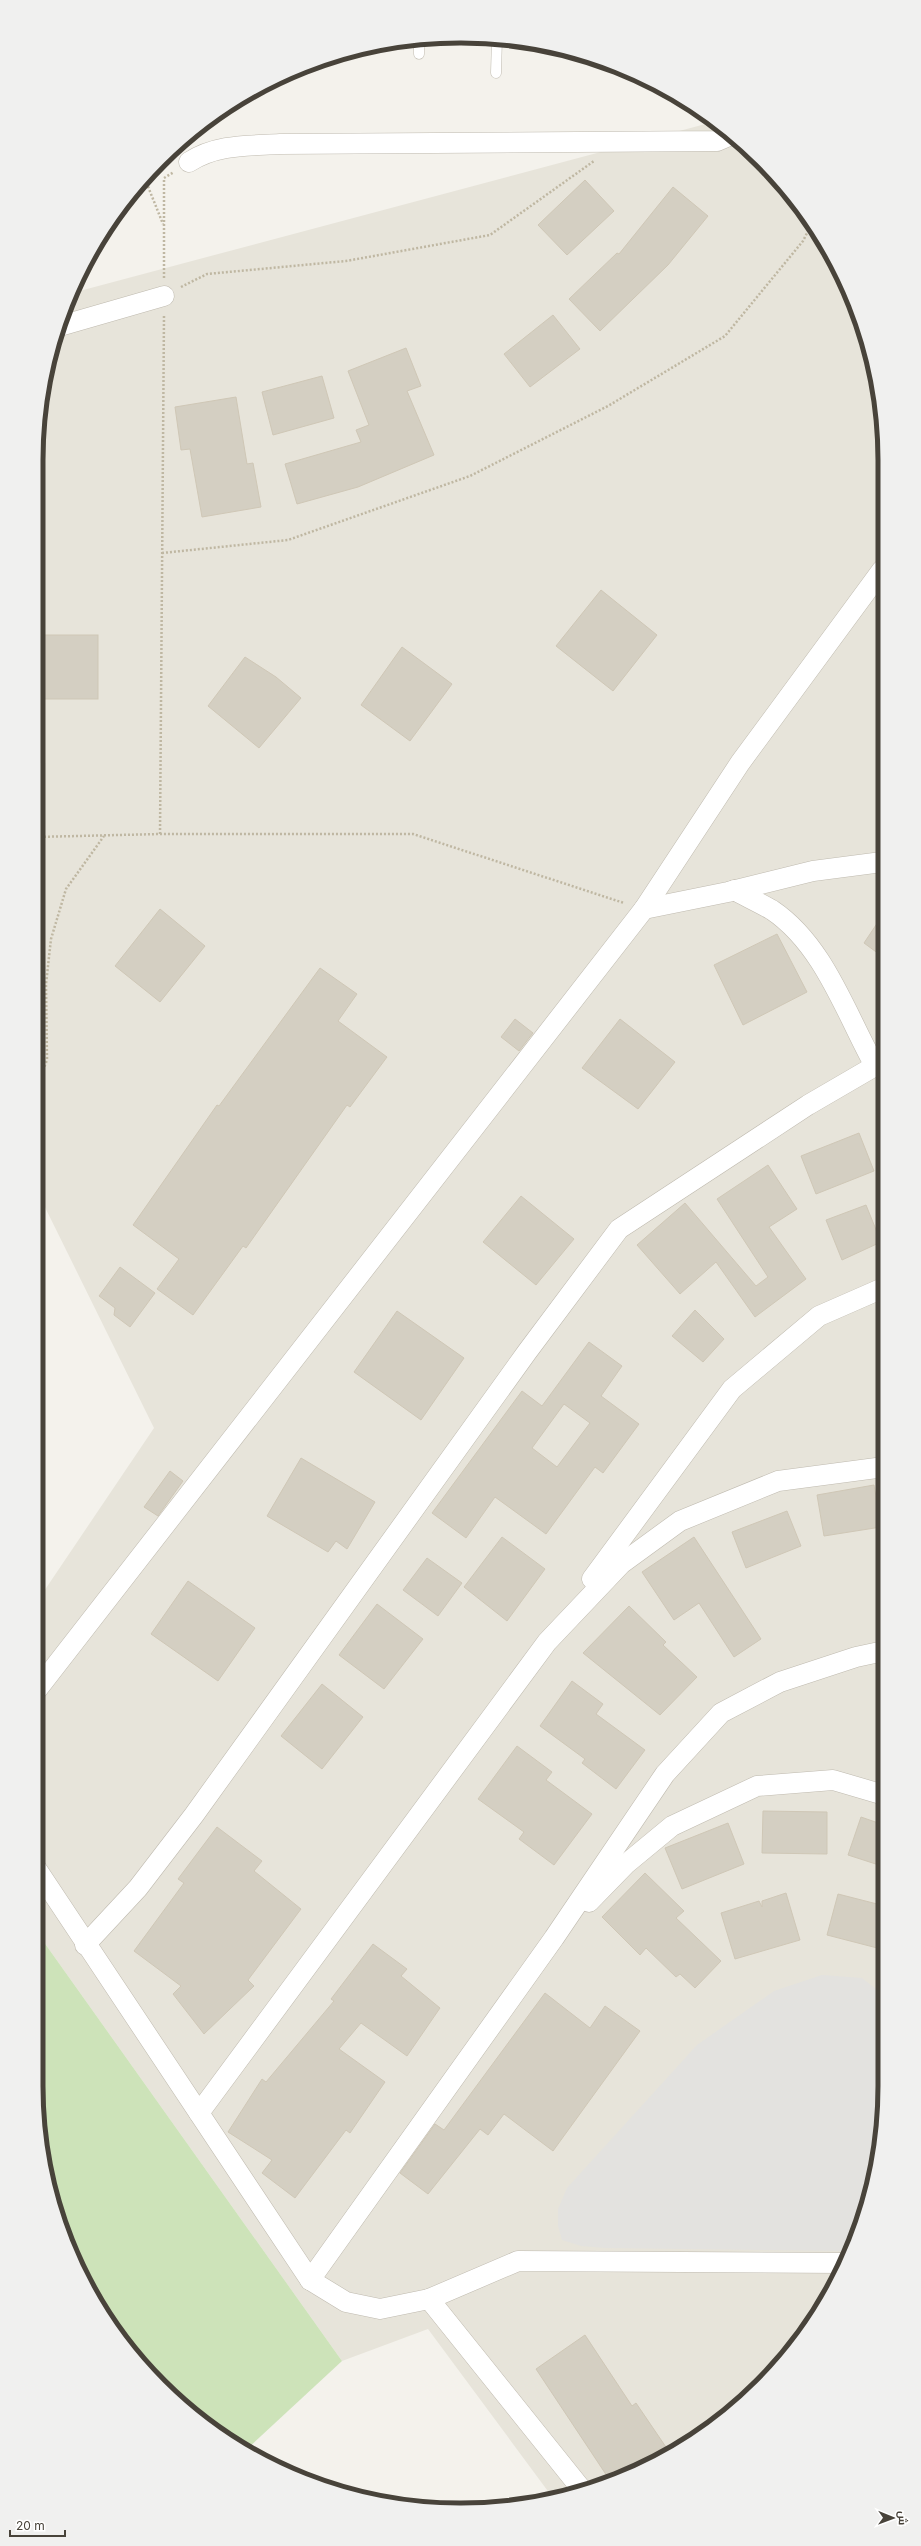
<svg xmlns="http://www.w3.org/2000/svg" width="921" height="2546" viewBox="0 0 921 2546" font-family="Inter,Cairo,sans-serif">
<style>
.residential{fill:#e7e4da}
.green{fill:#cde3b9}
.parking{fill:#e3e2df}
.building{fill:#d4cfc2;stroke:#cfc7b6;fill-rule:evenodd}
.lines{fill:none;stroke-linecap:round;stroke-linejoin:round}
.service-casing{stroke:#bfbaaf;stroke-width:11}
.minor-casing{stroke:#bfbaaf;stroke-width:21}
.path{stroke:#bfb7a2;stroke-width:2.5;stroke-dasharray:2 2;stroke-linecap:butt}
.service{stroke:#fff;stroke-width:10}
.minor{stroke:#fff;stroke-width:20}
.rim{fill:none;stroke:#48433a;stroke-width:5}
</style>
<rect width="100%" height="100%" fill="#f4f2ec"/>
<!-- residential -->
<path class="residential" d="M713,122L740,141L780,180L841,273L870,350L881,405L885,2085L871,2195L853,2248L813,2322L760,2386L697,2438L623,2478L570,2496L553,2498L428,2329L342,2361L36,1931V1603L154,1428L36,1189V461L50,351L72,293Z"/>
<!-- green -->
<path class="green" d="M36,1931L342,2361L246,2450L202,2422L141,2366L107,2321L68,2248L44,2168L36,2085Z"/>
<!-- parking -->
<path class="parking" d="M822,1975L862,1978L885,1996V2086L871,2195L851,2251L606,2248L581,2246L562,2240L558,2226V2209L567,2188L697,2045L774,1991Z"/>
<!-- building -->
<g class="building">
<path d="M585,180L614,211L567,255L538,225Z"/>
<path d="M673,187L708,216L668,265L600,331L569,299L617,253L619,254Z"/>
<path d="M553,315L580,349L530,387L504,354Z"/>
<path d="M406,348L421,386L407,391L434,455L358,487L297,504L285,464L361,442L356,430L369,425L348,371Z"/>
<path d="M322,376L334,418L273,435L262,392Z"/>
<path d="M236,397L247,464L253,463L261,507L202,517L190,449L181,450L175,407Z"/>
<path d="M601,590L657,635L613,691L556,646Z"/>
<rect x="39" y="635" width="59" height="64"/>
<path d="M402,647L452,684L410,741L361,705Z"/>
<path d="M245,657L276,677L301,698L259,748L208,706Z"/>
<path d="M160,909L205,946L160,1002L115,966Z"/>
<path d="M882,916V934L883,957L864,943Z"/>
<path d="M777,934L807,992L743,1025L714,965Z"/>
<path d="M320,968L357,994L338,1021L387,1057L350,1107L347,1105L246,1248L243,1246L193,1315L157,1289L179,1259L133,1225L217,1105L219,1106Z"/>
<path d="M515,1019L533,1033L519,1051L501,1037Z"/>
<path d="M620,1019L675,1062L638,1109L582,1068Z"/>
<path d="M859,1133L874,1171L816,1194L801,1156Z"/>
<path d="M768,1165L797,1209L769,1227L806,1279L755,1317L716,1262L680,1294L637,1245L685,1203L756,1286L768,1277L717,1199Z"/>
<path d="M521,1196L574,1239L536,1285L483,1242Z"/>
<path d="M866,1205L881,1242L842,1260L826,1220Z"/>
<path d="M120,1267L155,1293L130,1327L114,1315L115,1308L99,1296Z"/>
<path d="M695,1310L724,1339L703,1362L672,1336Z"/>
<path d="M397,1311L464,1358L421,1420L354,1372Z"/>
<path d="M589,1342L622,1366L601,1396L639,1424L603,1473L595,1467L546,1534L495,1497L466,1538L432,1513L522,1391L542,1406ZM564,1404L590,1423L557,1467L532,1448Z"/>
<path d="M301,1458L375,1502L347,1549L336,1541L328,1552L267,1516Z"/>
<path d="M170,1471L183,1481L158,1516L144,1507Z"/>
<path d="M874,1485L881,1527L824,1536L817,1495Z"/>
<path d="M787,1511L801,1546L746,1568L732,1532Z"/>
<path d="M502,1537L545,1569L507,1621L464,1587Z"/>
<path d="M694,1537L761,1639L734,1657L699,1603L674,1620L642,1572Z"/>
<path d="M427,1558L462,1583L438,1616L403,1590Z"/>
<path d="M188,1581L255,1628L218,1681L151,1634Z"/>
<path d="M377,1604L423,1639L384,1689L339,1655Z"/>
<path d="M629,1606L666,1642L663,1645L697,1677L660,1715L583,1653Z"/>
<path d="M572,1681L603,1704L596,1714L645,1750L616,1789L582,1763L585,1759L540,1726Z"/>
<path d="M322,1684L363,1717L322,1769L281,1736Z"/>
<path d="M517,1746L552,1772L546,1780L592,1814L554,1865L519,1839L524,1832L478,1799Z"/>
<path d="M763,1811L827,1812V1854L762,1853Z"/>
<path d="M861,1817L884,1825L885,1867L848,1855Z"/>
<path d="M728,1823L744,1864L682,1889L665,1848Z"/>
<path d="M217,1827L262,1861L254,1871L301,1909L248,1980L254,1986L204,2034L173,1994L181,1986L134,1951L184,1883L178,1879Z"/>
<path d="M645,1873L684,1911L676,1918L721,1961L695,1988L680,1974L676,1977L646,1948L640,1955L602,1917Z"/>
<path d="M786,1893L800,1940L735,1959L721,1913L759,1901L762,1907V1901Z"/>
<path d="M838,1894L885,1906V1950L827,1935Z"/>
<path d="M373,1944L407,1969L401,1976L440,2008L407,2056L361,2023L339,2049L385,2082L350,2133L346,2130L295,2198L262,2173L272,2160L228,2132L262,2079L266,2082L334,2001L331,1999Z"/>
<path d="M545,1993L590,2028L605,2006L640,2031L553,2151L504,2114L488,2135L480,2129L428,2194L400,2173L435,2124L444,2130Z"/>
<path d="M585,2335L632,2406L636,2403L670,2453L611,2482L536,2369Z"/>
</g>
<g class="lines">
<!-- service casing -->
<g class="service-casing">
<g id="service">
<path d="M419,39V54"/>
<path d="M496,73L497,38"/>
</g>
</g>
<!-- minor casing -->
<g class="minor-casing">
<g id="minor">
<path d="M189,162C217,144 248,146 280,144L717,141L731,135"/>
<path d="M60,326L164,296"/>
<path d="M734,890C747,897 760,903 772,910C824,945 846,1014 875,1066"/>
<path d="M644,909L728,892L813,871L882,862"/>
<path d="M592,1579L732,1389L819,1316L883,1288"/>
<path d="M36,1691L644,909L740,763L882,570"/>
<path d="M36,1868L310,2280L346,2302L380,2309L429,2299L518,2261L844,2263"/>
<path d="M589,1902L626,1864L672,1826L757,1786L833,1780L884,1795"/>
<path d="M85,1945L138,1888L194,1815L527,1352L619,1229L808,1105L875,1066L883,1067"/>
<path d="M199,2113L547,1642L621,1564L680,1521L778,1481L884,1467"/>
<path d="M310,2280L554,1938L665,1774L721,1713L780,1682L856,1657L884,1651"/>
<path d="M429,2299L583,2491"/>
</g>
</g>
<!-- path -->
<g class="path">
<path d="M145,179L163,224"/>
<path d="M164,278V178L174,172"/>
<path d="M181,287L207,274L346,261L490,235L594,161"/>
<path d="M162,553L288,540L470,476L608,406L725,336L803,241L810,227"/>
<path d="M160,834L164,315"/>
<path d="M36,837L160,834H413L624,903"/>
<path d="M36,1089L47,1060L46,984L51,939L66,889L104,836"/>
</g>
<!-- service -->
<use href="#service" class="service"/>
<!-- minor -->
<use href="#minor" class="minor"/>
</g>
<!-- crop -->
<path d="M0 0H921V2546H0ZM460 43H461A417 417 0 0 1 878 460V2086A417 417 0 0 1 461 2503H460A417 417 0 0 1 43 2086V460A417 417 0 0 1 460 43Z" fill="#f0f0ef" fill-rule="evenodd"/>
<path class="rim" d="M460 43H461A417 417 0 0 1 878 460V2086A417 417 0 0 1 461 2503H460A417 417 0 0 1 43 2086V460A417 417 0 0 1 460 43Z"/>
<!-- north arrow -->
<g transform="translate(893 2518) rotate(91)" stroke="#ffffff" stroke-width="3" paint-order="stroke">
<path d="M0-3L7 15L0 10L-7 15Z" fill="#48433a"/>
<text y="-6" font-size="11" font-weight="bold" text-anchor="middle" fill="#48433a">ش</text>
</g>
<!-- scale -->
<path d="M10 2530v6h55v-6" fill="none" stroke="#48433a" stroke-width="2"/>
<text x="16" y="2530" font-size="12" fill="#48433a" stroke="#ffffff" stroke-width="3" paint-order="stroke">20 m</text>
</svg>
